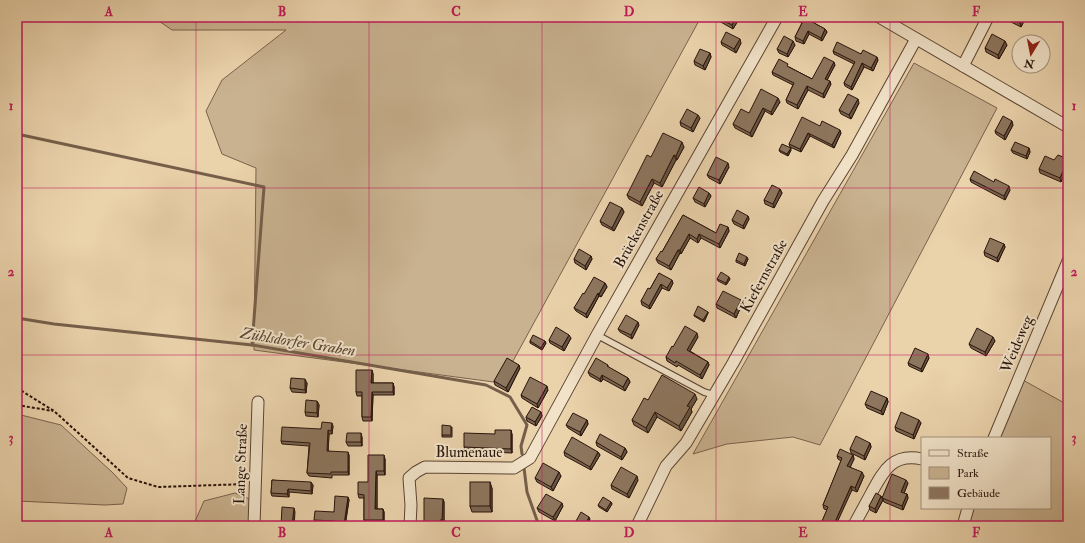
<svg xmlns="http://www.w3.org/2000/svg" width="1085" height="543" viewBox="0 0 1085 543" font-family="'IM FELL Double Pica',serif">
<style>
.green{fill:#c9b290;stroke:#79624d}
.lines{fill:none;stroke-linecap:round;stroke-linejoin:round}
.stream{stroke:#755f4a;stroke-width:3}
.service-casing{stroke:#594332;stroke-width:8}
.minor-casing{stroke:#594332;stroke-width:13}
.path{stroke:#29130a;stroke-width:2;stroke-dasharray:3 2;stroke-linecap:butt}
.service{stroke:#f1e2c8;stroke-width:5.5}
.minor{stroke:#f1e2c8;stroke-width:11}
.wall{fill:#796551;stroke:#29130a}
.shaded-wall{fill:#635342;stroke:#29130a}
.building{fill:#8d765e;stroke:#29130a}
.grid{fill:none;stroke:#c2185b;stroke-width:1;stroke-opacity:0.55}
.labels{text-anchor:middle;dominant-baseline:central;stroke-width:4;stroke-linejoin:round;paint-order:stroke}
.street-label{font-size:15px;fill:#29130a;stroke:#f1e2c8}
.water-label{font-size:16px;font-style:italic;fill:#5c4534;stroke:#f1e2c8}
.neatline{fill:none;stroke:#c2185b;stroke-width:1.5}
.grid-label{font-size:13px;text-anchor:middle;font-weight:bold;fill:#c2185b}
</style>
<rect width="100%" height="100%" fill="#ead2ab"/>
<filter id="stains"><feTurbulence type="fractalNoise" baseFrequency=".005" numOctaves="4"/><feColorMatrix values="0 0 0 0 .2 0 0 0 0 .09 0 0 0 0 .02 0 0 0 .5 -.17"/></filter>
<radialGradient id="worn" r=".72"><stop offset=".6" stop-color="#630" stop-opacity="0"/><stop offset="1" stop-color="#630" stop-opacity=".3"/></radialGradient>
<!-- green -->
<g class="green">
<path d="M153,17H701L501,383L254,350L256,168L222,154L206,111L222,80L286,30H172Z"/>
<path d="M914,63L997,108L820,445L793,437L727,444L693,454Z"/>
<path d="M1021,379L1068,405V526H965L970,508H1050V438H996Z"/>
<path d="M17,414L61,425L113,473L127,488L123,504L105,505L17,501Z"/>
<path d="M235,493L252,500L250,526H193L204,501Z"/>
</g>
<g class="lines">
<!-- stream -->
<g class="stream">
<path d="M17,134L264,187L252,345"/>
<path d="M17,318L54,324L252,345L486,385L510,397L527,425L521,446L522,454"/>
<path d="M524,468L527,492L539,526"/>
</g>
<!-- service casing -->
<g class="service-casing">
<path id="service" d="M597,335L704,392L714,395"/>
</g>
<!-- minor casing -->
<g class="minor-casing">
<g id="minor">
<path d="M879,17L1068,127"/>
<path d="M963,66L988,17"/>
<path d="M994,438L1068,261"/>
<path d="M854,525C860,514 866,503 872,492C884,470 893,453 922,459"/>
<path d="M254,526L258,402"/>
<path d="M410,526L411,505L409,478L416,472L425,467L514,468L530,458L597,335L777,17"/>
<path d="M637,526L666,466L686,443L733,363L823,201L852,155L916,39"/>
<path d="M963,526L968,508"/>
</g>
</g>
<!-- path -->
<g class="path">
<path d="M17,388L54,411L128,478L158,487L247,484"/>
<path d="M17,405L53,411"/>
</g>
<!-- service -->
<use href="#service" class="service"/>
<!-- minor -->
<use href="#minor" class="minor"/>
</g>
<!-- wall -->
<g class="wall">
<path d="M718,17H738L739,19L733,29L719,21L718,18Z"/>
<path d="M791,17H811L810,21L825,29L827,32L822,41L809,34L804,44L796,41L795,37L802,23L792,18Z"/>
<path d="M921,17H930L928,21Z"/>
<path d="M1005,17H1026L1021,27L1005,19Z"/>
<path d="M721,42L741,43L736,53L722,45Z"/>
<path d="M795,45L788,57L779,53L777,49Z"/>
<path d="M1007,45L999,59L986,52L985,48Z"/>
<path d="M833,51L861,54L878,60L873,71L864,67L852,90L845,86L844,83L854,64L834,54Z"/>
<path d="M710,53L711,57L705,70L695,65L694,61Z"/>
<path d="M835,65L827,80L831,84L824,98L808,90L798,109L787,103L786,100L793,85L773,75L772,72L789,67L812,79Z"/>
<path d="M780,102L772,115L765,111L752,137L735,128L733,124L749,113Z"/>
<path d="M859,103L851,119L841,114L839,110Z"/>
<path d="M700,118L693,132L681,126L680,122Z"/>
<path d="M1013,125L1005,140L996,134L995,131Z"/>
<path d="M820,126L841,133L834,148L810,136L801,152L790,147L789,144Z"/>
<path d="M684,147L677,160H676L662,187L654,183L642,206L629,199L627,195L651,157Z"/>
<path d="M1029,148L1030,152L1027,159L1013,153L1011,150Z"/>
<path d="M779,150H791L788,156L780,152Z"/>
<path d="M1068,159V166L1061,182L1040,173L1039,169L1054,160Z"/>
<path d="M729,167L720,184L709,178L707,175Z"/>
<path d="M970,179L1010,190L1005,200L971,182Z"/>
<path d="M780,189L782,193L774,208L765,204L764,200Z"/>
<path d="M709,193L711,196L705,207L695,202L693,198Z"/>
<path d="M622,208L624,212L614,231L602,225L600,221Z"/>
<path d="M683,215L716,233L728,227L729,231L720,248L701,238L698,243L690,238L681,254L680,253L671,270L658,263L656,259L662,252Z"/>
<path d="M748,216L749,219L744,229L734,224L732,220Z"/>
<path d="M1004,244L1005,247L998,262L985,256L984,252Z"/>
<path d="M591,256L592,259L586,270L575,263L574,259Z"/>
<path d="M748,259L745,266L736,262V260Z"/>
<path d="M659,273L673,283L669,291L662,288L650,309L642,305L641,301L650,289Z"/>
<path d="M717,279H730L726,285L718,281Z"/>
<path d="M605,283L607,287L601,297L599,296L587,318L576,311L574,308L584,294Z"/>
<path d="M741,300L742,304L736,318L717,308L716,304Z"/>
<path d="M708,312V313L704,322L694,316V315Z"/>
<path d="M639,325L632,339L620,332L618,329Z"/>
<path d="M698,337L690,351L708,362L709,365L702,379L678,365L677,367L667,361L666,357L673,347Z"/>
<path d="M571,338L564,351L550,343L549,340Z"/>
<path d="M530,341L546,343L542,350L530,343Z"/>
<path d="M995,341L986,356L971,348L969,344Z"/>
<path d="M929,358L922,372L909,366L908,363Z"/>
<path d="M608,365V367L628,378L630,382L625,391L603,379L601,382L590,376L588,372Z"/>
<path d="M520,368L508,392L495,385L494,381Z"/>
<path d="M372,370L373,374V383H393L394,387V395H373L372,421H363L362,417V396H357L356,392Z"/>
<path d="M307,383L306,393L292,392L290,388Z"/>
<path d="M548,390L538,408L522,398L521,395Z"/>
<path d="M887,398L888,402L883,415L867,408L865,404Z"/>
<path d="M697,399L691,409L692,412L681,431L657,417L648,433L634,425L632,420L648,400Z"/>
<path d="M317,401L319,405L318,417L306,416L305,412Z"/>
<path d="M541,412L542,416L536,426L527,421L526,417Z"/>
<path d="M587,420L588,424L581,436L568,428L566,425Z"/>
<path d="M921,423L914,439L896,431L895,427Z"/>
<path d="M333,426L332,434H329L328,451L349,455V475H332V478L309,476L307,473L309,446L282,444L281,441L321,429Z"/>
<path d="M452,427V437H442V435Z"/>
<path d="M512,434V453L466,451L464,447Z"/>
<path d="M362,437V446H348L346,442Z"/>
<path d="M596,442L625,448L627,452L622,460L597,446Z"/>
<path d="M870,443L871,447L865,460L851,453L850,449Z"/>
<path d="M564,452H598L600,455L591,470L565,456Z"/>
<path d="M853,455L854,459L850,467L864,476L857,492L852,490L820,526L827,510L824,509L823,505L841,461L838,459L837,456Z"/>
<path d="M385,459V475H377V509H383L384,512V524H365L364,520V498H359L358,494L368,482Z"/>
<path d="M561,476L553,491L537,482L535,478Z"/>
<path d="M272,480L313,485L312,494L289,492V497L272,496L271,493Z"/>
<path d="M638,480L629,498L612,489L611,485Z"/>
<path d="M908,483L904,493L907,494L908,498L903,510L884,502L882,498Z"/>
<path d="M492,488V512H472L470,506Z"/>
<path d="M881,496L883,500L876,513L870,510L869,506Z"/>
<path d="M348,497L349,500L345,526H335L334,524L315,523L314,520L334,512Z"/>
<path d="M443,499L444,502V524L424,526Z"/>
<path d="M611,502L612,504L607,512L599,507L598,505Z"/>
<path d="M563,506L555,521L539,512L537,508Z"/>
<path d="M590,519L586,526H583L577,523L576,521Z"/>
</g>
<!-- shaded-wall -->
<g class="shaded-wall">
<path d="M736,17H738L739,19L733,29L732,25Z"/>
<path d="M808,17H811L808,23L807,19Z"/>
<path d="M926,17H930L928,21Z"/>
<path d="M1023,17H1026L1021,27L1020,23Z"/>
<path d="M825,29L827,32L822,41L821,38Z"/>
<path d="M808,31L809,34L804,44L803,41Z"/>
<path d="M740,39L741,43L736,53L734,49Z"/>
<path d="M793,41L795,45L788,57L787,54Z"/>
<path d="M1005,41L1007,45L999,59L998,55Z"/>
<path d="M710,53L711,57L705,70L703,66Z"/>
<path d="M877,57L878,60L873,71L871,68Z"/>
<path d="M834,62L835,65L826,82L825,79Z"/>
<path d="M862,63L864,67L852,90L851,87Z"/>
<path d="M830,81L831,84L824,98L823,94Z"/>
<path d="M807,86L808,90L798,109L797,105Z"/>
<path d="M778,98L780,102L772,115L771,112Z"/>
<path d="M858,99L859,103L851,119L849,115Z"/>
<path d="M763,108L765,111L752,137L750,133Z"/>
<path d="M698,115L700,118L693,132L691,128Z"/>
<path d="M1012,121L1013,125L1005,140L1004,136Z"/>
<path d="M840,130L841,133L834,148L832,145Z"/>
<path d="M808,133L810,136L801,152L800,149Z"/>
<path d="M682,142L684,147L677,160L676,156Z"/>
<path d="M791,148V150L788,156L787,154Z"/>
<path d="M1029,148L1030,152L1027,159L1026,156Z"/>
<path d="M674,155L676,160L662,187L660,183Z"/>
<path d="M1068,159V166L1061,182L1060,178Z"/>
<path d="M728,163L729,167L720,184L719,180Z"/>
<path d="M652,179L654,183L642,206L640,202Z"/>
<path d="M1009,186L1010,190L1005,200L1004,196Z"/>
<path d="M780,189L782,193L774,208L773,204Z"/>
<path d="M709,193L711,196L705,207L704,204Z"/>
<path d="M622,208L624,212L614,231L612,228Z"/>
<path d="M748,216L749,219L744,229L743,226Z"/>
<path d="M728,227L729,231L720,248L719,244Z"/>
<path d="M689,234L690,238L681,254L680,250Z"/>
<path d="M699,234L701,238L698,243L697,239Z"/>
<path d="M1004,244L1005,247L998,262L997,258Z"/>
<path d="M678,250L680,253L671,270L669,266Z"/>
<path d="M591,256L592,259L586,270L585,266Z"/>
<path d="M747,257L748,259L745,266L744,264Z"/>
<path d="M729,277L730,279L726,285V283Z"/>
<path d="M672,280L673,283L669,291L667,288Z"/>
<path d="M605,283L607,287L601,297L599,294Z"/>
<path d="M661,284L662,288L650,309L649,306Z"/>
<path d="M598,293L599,296L587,318L586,314Z"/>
<path d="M741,300L742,304L736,318L734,314Z"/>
<path d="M708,312V313L704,322L703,320Z"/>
<path d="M638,322L639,325L632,339L631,335Z"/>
<path d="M697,333L698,337L688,354L687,350Z"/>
<path d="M569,335L571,338L564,351L562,347Z"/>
<path d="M993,337L995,341L986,356L985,352Z"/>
<path d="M545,341L546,343L542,350L541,348Z"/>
<path d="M928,354L929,358L922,372L921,369Z"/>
<path d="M708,362L709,365L702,379L700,375Z"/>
<path d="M519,365L520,368L508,392L506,388Z"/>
<path d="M372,370L373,374V387L371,383Z"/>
<path d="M602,375L603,379L601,382L600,379Z"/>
<path d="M628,378L630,382L625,391L623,387Z"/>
<path d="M305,379L307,383L306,393L305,390Z"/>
<path d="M393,383L394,387V395L393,392Z"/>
<path d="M547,386L548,390L538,408L537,404Z"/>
<path d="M372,392L373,395L372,421L371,417Z"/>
<path d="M695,394L697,399L691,409L692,412L681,431L679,426L687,406Z"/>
<path d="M887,398L888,402L883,415L881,411Z"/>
<path d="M317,401L319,405L318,417L317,413Z"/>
<path d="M541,412L542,416L536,426L535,422Z"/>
<path d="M655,412L657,417L648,433L646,428Z"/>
<path d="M587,420L588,424L581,436L580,432Z"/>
<path d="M919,420L921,423L914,439L913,435Z"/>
<path d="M332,423L333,426L332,434L331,431Z"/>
<path d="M328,430L329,434L328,454L327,451Z"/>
<path d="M511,430L512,434V453L511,449Z"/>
<path d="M361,433L362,437V446L361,442Z"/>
<path d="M870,443L871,447L865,460L864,456Z"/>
<path d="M625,448L627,452L622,460L621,457Z"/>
<path d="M348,452L349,455V475L348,472Z"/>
<path d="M598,452L600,455L591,470L590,467Z"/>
<path d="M384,455L385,459V475L384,471Z"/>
<path d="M853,455L854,459L849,470L847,466Z"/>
<path d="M376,471L377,475V512L375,509Z"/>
<path d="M559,472L561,476L553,491L551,487Z"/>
<path d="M862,472L864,476L857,492L855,488Z"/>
<path d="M637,476L638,480L629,498L627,494Z"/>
<path d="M906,480L908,483L903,496L901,492Z"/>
<path d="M311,482L313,485L312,494L311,491Z"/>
<path d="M490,482L492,488V512L490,506Z"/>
<path d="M851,486L852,490L836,525L835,522Z"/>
<path d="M288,489L289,492V497L287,494Z"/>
<path d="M907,494L908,498L903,510L902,506Z"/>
<path d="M881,496L883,500L876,513L875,509Z"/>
<path d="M348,497L349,500L345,526H344Z"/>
<path d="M443,499L444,502V524L442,520Z"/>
<path d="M611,502L612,504L607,512L606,510Z"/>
<path d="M562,503L563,506L555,521L553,517Z"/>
<path d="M294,508L295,512L294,526H292Z"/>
<path d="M383,509L384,512V524L383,520Z"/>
<path d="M589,517L590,519L586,526H585Z"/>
</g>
<!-- building -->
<g class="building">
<path d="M718,17H736L732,25L718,18Z"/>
<path d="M795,17H808L807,19L825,29L821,38L808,31L803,41L795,37L803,21Z"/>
<path d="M1008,17H1023L1020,23Z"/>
<path d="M726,32L740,39L734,49L721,42Z"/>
<path d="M992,34L1005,41L998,55L985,48Z"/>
<path d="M784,36L793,41L787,54L777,49Z"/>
<path d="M837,42L861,54L863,50L877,57L871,68L862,63L851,87L844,83L855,62L833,51Z"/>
<path d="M700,49L710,53L703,66L694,61Z"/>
<path d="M824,57L834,62L825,79L830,81L823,94L807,86L797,105L786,100L794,83L772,72L779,59L788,64L787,66L812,79Z"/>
<path d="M761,89L778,98L771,112L763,108L750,133L733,124L741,109L749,113Z"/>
<path d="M848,94L858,99L849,115L839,110Z"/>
<path d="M687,109L698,115L691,128L680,122Z"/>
<path d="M1003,116L1012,121L1004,136L995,131Z"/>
<path d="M802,117L820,126L822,121L840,130L832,145L808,133L800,149L789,144Z"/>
<path d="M663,133L682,142L676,156L674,155L660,183L652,179L640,202L627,195L647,155L651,157Z"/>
<path d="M1015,142L1029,148L1026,156L1011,150Z"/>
<path d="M782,144L791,148L787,154L779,150Z"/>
<path d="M1058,155L1068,159L1060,178L1039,169L1045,156L1054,160Z"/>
<path d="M716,157L728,163L719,180L707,175Z"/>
<path d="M974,171L994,182L995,179L1009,186L1004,196L970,179Z"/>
<path d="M772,185L780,189L773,204L764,200Z"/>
<path d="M699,187L709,193L704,204L693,198Z"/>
<path d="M610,202L622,208L612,228L600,221Z"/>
<path d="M737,210L748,216L743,226L732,220Z"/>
<path d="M683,215L716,233L720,224L728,227L719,244L699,234L697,239L689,234L680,250H678L669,266L656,259L661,251L662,252Z"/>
<path d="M990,238L1004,244L997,258L984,252Z"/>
<path d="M579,249L591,256L585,266L574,259Z"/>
<path d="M739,253L747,257L744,264L736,260Z"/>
<path d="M721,272L729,277L726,283L717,279Z"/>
<path d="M659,273L672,280L667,288L661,284L649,306L641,301L648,288L650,289Z"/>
<path d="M594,277L605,283L599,294L598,293L586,314L574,308L583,293L584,294Z"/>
<path d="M723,291L741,300L734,314L716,304Z"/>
<path d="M698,306L708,312L703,320L694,315Z"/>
<path d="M626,315L638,322L631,335L618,329Z"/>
<path d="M685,326L697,333L687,350L708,362L700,375L676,361L675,363L666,357L672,346L673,347Z"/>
<path d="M556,327L569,335L562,347L549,340Z"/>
<path d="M977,328L993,337L985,352L969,344Z"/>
<path d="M533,335L545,341L541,348L530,341Z"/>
<path d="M915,348L928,354L921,369L908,363Z"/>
<path d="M507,358L519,365L506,388L494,381Z"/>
<path d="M596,358L608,365L607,366L628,378L623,387L602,375L600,379L588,372Z"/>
<path d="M356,370H372L371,383H393V392H372L371,417H362V392H356Z"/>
<path d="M662,375L695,394L687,406L690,407L679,426L655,412L646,428L632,420L644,398L648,400Z"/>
<path d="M530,377L547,386L537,404L521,395Z"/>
<path d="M291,378L305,379V390L290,388Z"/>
<path d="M871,391L887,398L881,411L865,404Z"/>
<path d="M306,400L317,401V413L305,412Z"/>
<path d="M532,407L541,412L535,422L526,417Z"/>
<path d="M901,412L919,420L913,435L895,427Z"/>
<path d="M573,413L587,420L580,432L566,425Z"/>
<path d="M322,422L332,423L331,431L328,430L327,451L348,452V472H331V474L307,473L310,443L281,441L282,427L321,429Z"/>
<path d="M442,425L451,426V435H442Z"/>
<path d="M495,430H511V449L464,447V433L495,434Z"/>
<path d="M347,433H361V442H346Z"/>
<path d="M600,434L625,448L621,457L596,442Z"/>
<path d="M856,436L870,443L864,456L850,449Z"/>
<path d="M572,437L598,452L590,467L564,452Z"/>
<path d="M840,449L853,455L847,466L862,472L855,488L851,486L835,522L841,524L840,526H820L828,507L823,505L842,458L837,456Z"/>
<path d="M368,455H384V471H376L375,509H383V520H364V495L358,494V482H368Z"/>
<path d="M543,463L559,472L551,487L535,478Z"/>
<path d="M621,467L637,476L627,494L611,485Z"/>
<path d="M892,474L906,480L901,492L907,494L902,506L882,498Z"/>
<path d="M272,480L311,482V491L288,489L287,494L271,493Z"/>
<rect x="470" y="482" width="20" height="24"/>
<path d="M876,493L881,496L875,509L869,506Z"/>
<path d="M546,494L562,503L553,517L537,508Z"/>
<path d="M335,496L348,497L344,525H334L335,521L314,520L315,511L334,512Z"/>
<path d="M603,497L611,502L606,510L598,505Z"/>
<path d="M424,498L443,499L442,520H440V526H424Z"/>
<path d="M282,507L294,508L292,526H281Z"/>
<path d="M581,512L589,517L585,525L576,521Z"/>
<path d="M868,522L876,525V526H867Z"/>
</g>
<!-- grid -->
<path class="grid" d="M196,17V526M369,17V526M542,17V526M716,17V526M890,17V526M17,188H1068M17,355H1068"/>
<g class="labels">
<!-- street labels -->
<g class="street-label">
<text transform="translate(639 229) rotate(-61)">Brückenstraße</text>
<text transform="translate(764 276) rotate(-61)">Kiefernstraße</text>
<text transform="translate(1017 344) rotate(-67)">Weideweg</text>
<text x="469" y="452">Blumenaue</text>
<text transform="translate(241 464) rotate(-88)">Lange Straße</text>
</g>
<!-- water labels -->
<g class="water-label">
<text transform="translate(298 342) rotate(9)">Zühlsdorfer Graben</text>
</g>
</g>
<!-- margin -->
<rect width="1085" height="543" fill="none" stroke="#ead2ab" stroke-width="44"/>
<!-- legend -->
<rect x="921" y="437" width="130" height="72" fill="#f1e2c8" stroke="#a18f7c"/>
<rect x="929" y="450" width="20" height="6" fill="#f1e2c8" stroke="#a18f7c"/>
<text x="957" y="457" font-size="12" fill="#29130a">Straße</text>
<rect x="929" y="467" width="20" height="12" fill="#c9b290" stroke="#a18f7c"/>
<text x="957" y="477" font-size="12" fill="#29130a">Park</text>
<rect x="929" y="487" width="20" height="12" fill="#8d765e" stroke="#a18f7c"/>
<text x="957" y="497" font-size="12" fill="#29130a">Gebäude</text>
<!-- north arrow -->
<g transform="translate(1031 54) rotate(190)"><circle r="19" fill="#f1e2c8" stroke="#a18f7c"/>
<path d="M0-3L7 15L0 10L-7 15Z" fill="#8f2418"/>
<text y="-6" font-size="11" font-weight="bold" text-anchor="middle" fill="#29130a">N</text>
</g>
<rect x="22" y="22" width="1041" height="499" class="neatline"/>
<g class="grid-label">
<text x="109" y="16">A</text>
<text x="282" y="16">B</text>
<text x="456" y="16">C</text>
<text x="629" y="16">D</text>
<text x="803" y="16">E</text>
<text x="976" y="16">F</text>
<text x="11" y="110">1</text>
<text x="1074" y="110">1</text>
<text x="11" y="276">2</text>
<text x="1074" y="276">2</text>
<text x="11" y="442">3</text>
<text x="1074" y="442">3</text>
<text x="109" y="537">A</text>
<text x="282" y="537">B</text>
<text x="456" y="537">C</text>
<text x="629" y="537">D</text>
<text x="803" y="537">E</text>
<text x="976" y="537">F</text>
</g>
<rect width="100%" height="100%" filter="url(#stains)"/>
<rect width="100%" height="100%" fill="url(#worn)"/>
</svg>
